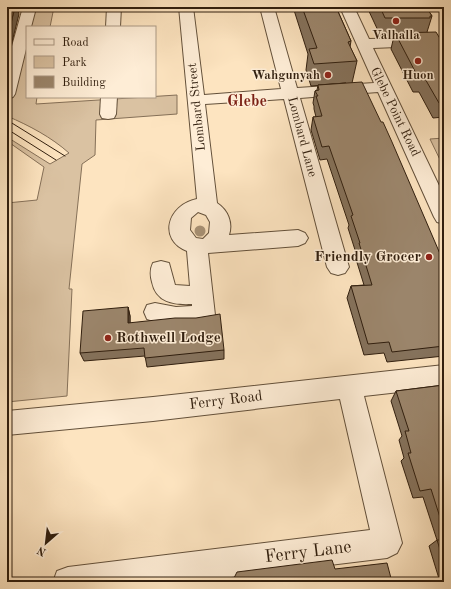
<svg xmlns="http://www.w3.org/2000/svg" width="451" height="589" viewBox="0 0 451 589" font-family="'Old Standard TT',serif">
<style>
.green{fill:#dac2a2;stroke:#857058}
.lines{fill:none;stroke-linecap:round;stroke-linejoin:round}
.minor-casing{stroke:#63503a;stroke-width:2}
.minor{fill:#feedd6;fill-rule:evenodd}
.tram{stroke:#301e0e;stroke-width:1}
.tree{fill:#a89276}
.wall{fill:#85725c;stroke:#301e0e}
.shaded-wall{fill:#6c5d4b;stroke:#301e0e}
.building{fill:#9b856b;stroke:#301e0e}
.poi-dot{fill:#8f2418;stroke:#feedd6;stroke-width:1.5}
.labels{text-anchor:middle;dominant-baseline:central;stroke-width:3;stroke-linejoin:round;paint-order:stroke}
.far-poi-label{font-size:13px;font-weight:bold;fill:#301e0e;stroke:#feedd6}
.far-street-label{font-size:13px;fill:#301e0e;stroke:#feedd6}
.poi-label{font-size:15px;font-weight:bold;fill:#301e0e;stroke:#feedd6;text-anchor:end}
.street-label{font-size:15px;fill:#301e0e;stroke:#feedd6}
.far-district-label{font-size:16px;font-weight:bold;fill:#7a1f14;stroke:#feedd6}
.near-street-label{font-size:18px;fill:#301e0e;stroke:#feedd6}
</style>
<rect width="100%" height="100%" fill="#fde4c0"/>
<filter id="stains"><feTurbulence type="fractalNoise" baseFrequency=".005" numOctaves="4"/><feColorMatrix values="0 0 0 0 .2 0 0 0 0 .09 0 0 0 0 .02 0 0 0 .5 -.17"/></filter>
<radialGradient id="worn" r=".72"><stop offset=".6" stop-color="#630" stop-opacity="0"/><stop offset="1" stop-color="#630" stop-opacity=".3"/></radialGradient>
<!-- green -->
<g class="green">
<path d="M38,7H54L50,27H30L35,9Z"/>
<path d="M27,40V97H37L36,104L177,95V114L96,120L95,155L82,164L69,289H72L67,396L7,402V203L37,200L44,167L7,141V137L50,164L69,153C51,137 30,126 7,116V105L14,93Z"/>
<path d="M444,138V168L430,139Z"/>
</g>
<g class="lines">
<!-- minor casing -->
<g class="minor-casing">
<g id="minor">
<path d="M23,7L36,8L31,27H27V45L15,94L13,97L7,99V64Z"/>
<path d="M107,7H121L120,27H106Z"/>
<path d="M179,7H193L204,95L281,89L260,7H274L297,88L374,83L340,7H354L369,39L444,37V45L373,48L444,196V224L437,222L434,217L378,92L300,98L349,267L345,273L338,275L331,273L327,267L284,99L205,104L217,203C228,210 233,223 229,235L298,230L305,233L308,238L305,243L298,246L208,253L215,315L212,322C192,329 167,326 147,319L144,312L147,305L155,303L176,307L192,306V304C173,305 156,302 152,282C150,275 150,269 153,263L161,261L169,263L175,285L190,286L187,251C158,240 167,205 197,199ZM198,212L206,215L210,222L209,233L203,239L196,238L190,230L191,218Z"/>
<path d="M101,97H117L116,114L114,118L108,119L102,118L100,114Z"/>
<path d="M444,365V387L364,396L402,543L397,553L387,558L191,582H53L57,571L68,567L370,530L340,399L153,421L7,435V411L153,397Z"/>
</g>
</g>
<!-- minor -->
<use href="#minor" class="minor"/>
<!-- tram -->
<g class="tram">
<path d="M7,120L65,156"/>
<path d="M7,129L56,160"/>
</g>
</g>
<!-- trees -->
<circle class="tree" cx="200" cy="231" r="5.5"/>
<!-- wall -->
<g class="wall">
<path d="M293,7H336L351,41L350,47L357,61L352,83L444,263V356L387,362L384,353L364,355L347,298L351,286L364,285L355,256L356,253L348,228L349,225L327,159L320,160L311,130L313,117H316L314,109V106L313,103L315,91L317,90L318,85L346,83L311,86L306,70L308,54Z"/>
<path d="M367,7H426L432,16L427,32L444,45V117L433,118L419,92H413L391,49L394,36L381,37Z"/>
<path d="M128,307L130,316V323L224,350V359L147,367L145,356L84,361L80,353Z"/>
<path d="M444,385V582H440L429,546L437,540L423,497L413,498L401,461L404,458L399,440L402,436L391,401L396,391Z"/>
</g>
<!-- shaded-wall -->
<g class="shaded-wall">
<path d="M15,7H17L19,14L7,62V39Z"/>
<path d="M128,307L130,316V331L128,323Z"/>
</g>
<!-- building -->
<g class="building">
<path d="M7,7H15L7,39Z"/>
<path d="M302,7H336L351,41L348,42L357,61L314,64L309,49L317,48Z"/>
<path d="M380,7H426L432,16H430V18H385Z"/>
<path d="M436,32L444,45V102L439,103L424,77H418L395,33Z"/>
<path d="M362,82L381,122H383L392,142L444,263V346L392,352L389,342L368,344L351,286L372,285L359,243H360L351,216L353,215L329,146L322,147L313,117L322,116L316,96H318L315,91L319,90L318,85Z"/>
<path d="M128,307V323L175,318H196L220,314L224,350L145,358L144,348L80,353L83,311Z"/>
<path d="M444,385V530L431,489L420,491L408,453H411L405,431H409L396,391Z"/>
<path d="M437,540H444V562Z"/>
<path d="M332,560L335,569L387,563L392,582H232L237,572Z"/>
</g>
<!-- markers -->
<g class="poi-dot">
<circle cx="396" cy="21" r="4"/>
<circle cx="418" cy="61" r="4"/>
<circle cx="328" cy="75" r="4"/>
<circle cx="429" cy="257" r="4"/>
<circle cx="108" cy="338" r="4"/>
</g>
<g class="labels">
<!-- far-poi labels -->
<g class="far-poi-label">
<text x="396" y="35">Valhalla</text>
<text x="320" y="75" text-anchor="end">Wahgunyah</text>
<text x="418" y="75">Huon</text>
</g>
<!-- far-street labels -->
<g class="far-street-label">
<text transform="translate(197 107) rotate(-96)">Lombard Street</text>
<text transform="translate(395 112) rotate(64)">Glebe Point Road</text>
<text transform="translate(302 137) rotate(75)">Lombard Lane</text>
</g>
<!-- poi labels -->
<g class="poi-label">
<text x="421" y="257">Friendly Grocer</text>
<text x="116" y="338" text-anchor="start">Rothwell Lodge</text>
</g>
<!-- street labels -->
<g class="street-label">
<text transform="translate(226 401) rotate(-7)">Ferry Road</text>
</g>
<!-- far-district labels -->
<g class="far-district-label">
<text x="247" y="102">Glebe</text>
</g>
<!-- near-street labels -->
<g class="near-street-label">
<text transform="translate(308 552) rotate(-7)">Ferry Lane</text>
</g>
</g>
<!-- margin -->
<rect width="451" height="589" fill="none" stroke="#fde4c0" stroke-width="24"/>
<rect x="8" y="8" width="435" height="573" fill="none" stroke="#301e0e" stroke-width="2"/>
<rect x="12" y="12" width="427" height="565" fill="none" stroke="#301e0e"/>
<!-- legend -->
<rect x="26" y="26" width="130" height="72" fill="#feedd6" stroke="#ac9a86"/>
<rect x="34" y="39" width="20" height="6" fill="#feedd6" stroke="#ac9a86"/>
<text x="62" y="46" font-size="12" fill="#301e0e">Road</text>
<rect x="34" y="56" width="20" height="12" fill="#dac2a2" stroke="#ac9a86"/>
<text x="62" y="66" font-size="12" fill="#301e0e">Park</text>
<rect x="34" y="76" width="20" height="12" fill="#9b856b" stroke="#ac9a86"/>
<text x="62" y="86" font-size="12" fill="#301e0e">Building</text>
<!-- north arrow -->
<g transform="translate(46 543) rotate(208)" stroke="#feedd6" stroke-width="3" paint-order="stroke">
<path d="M0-3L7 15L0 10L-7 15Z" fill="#301e0e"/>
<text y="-6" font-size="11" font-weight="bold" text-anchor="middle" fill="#301e0e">N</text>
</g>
<rect width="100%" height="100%" filter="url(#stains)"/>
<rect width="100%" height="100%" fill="url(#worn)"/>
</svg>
